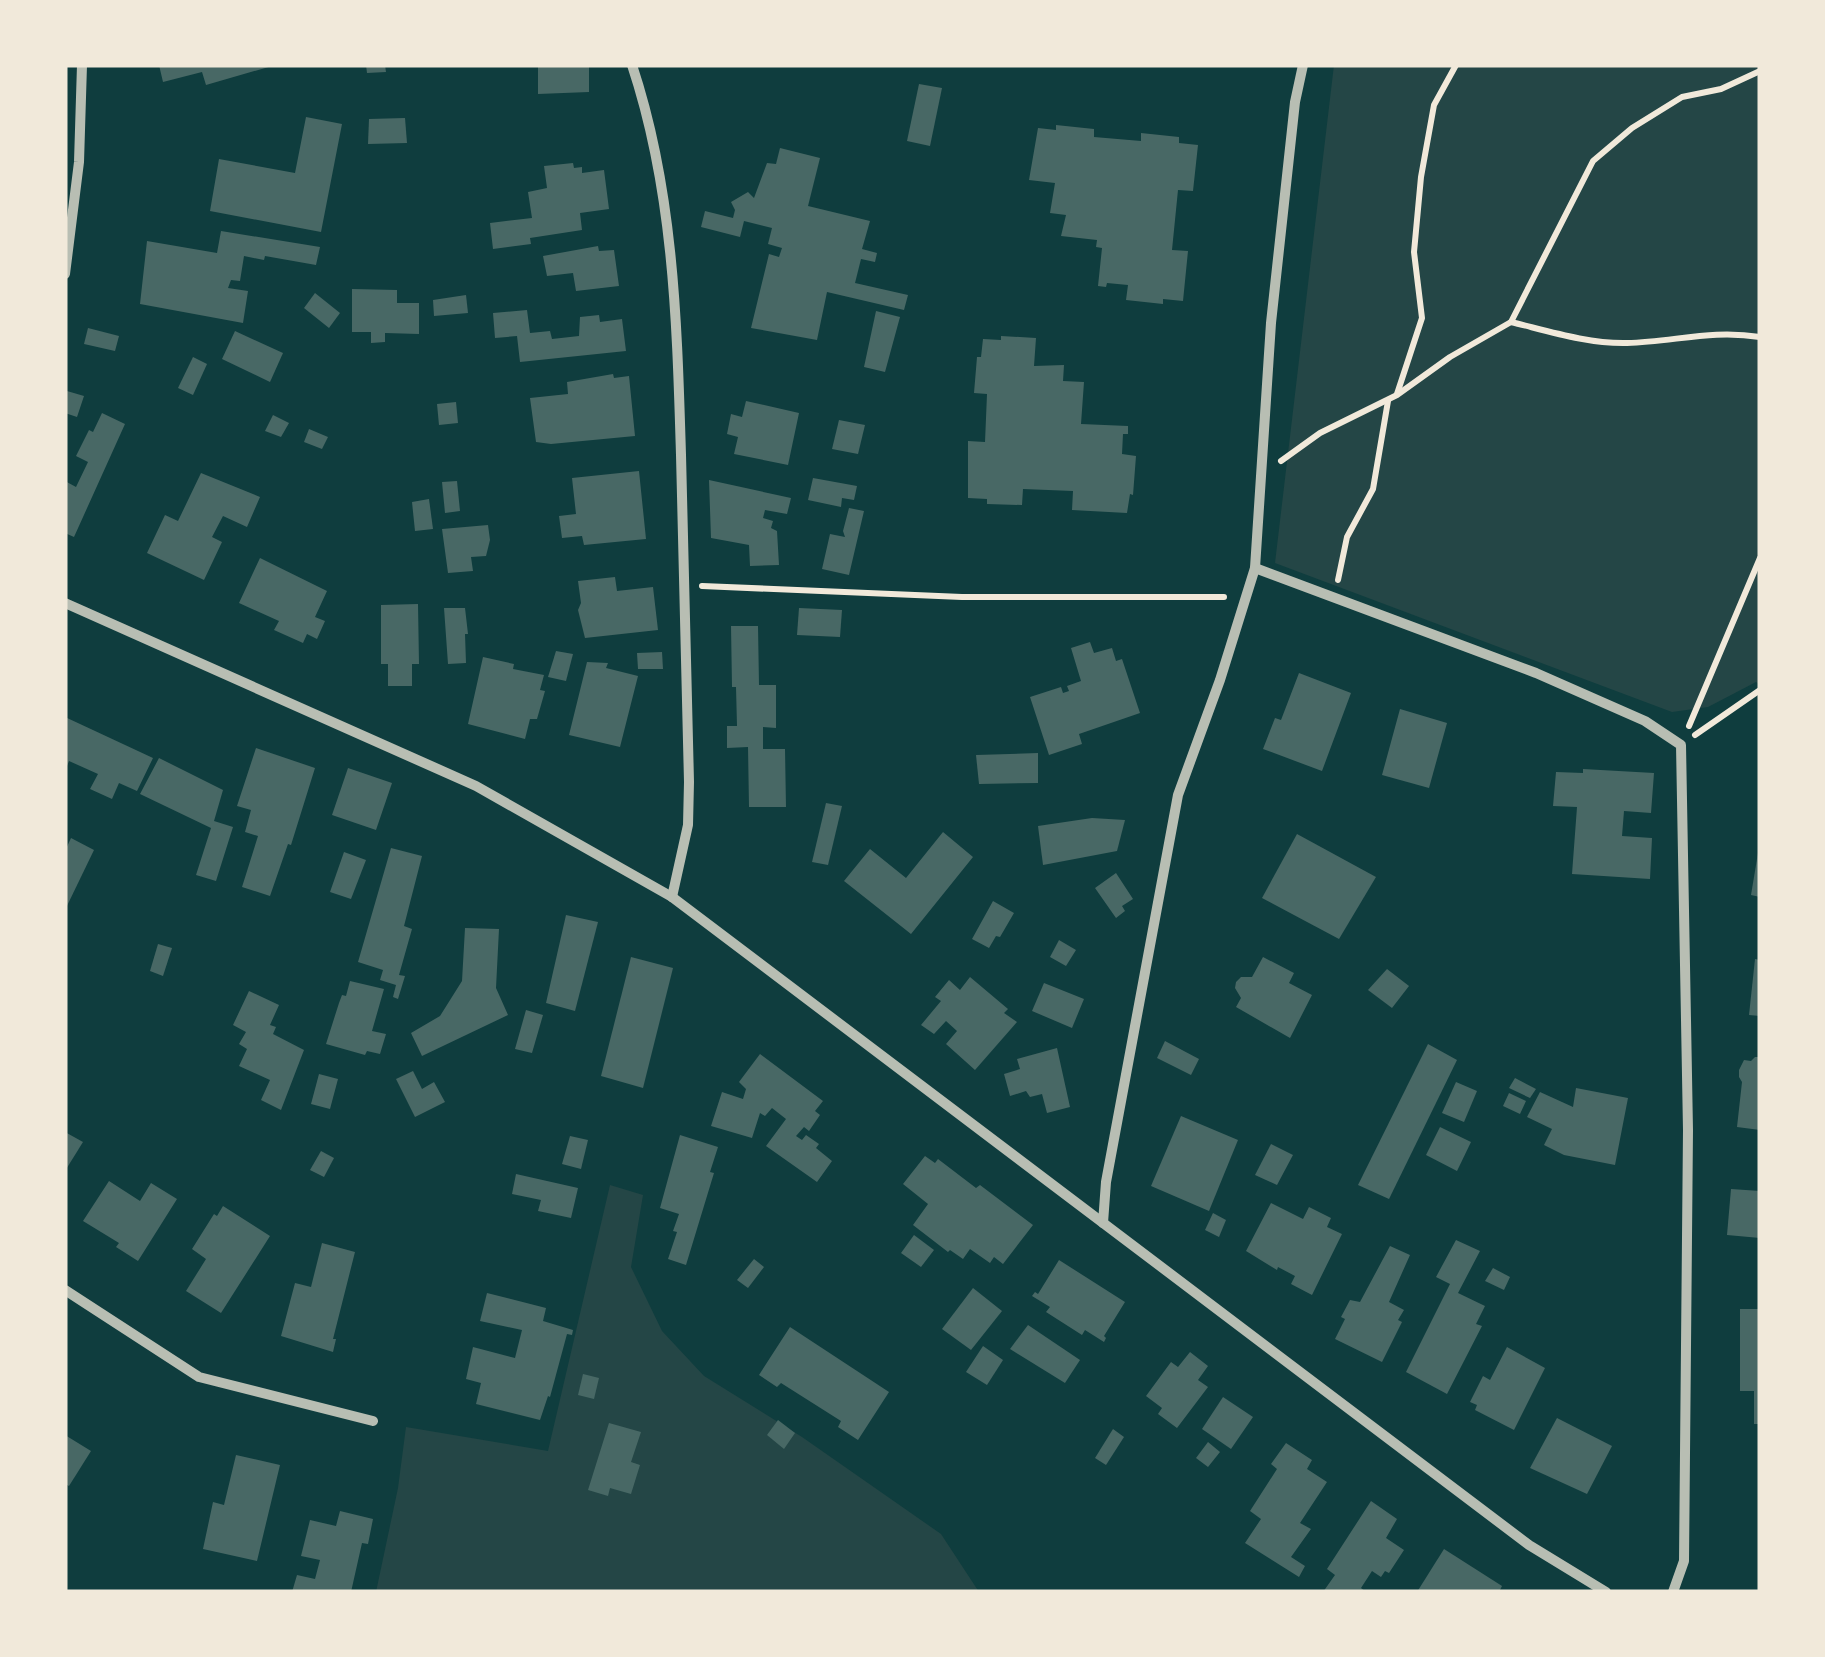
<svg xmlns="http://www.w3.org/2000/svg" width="1825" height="1657" viewBox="0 0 1825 1657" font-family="'Space Grotesk',sans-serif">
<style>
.green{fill:#244646}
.building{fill:#486865}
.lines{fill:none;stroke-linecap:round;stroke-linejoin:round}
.path{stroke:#f1e9da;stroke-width:6}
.minor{stroke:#b8beb3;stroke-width:10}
</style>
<rect width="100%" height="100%" fill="#0f3d3e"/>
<!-- green -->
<g class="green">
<path d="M1334,65H1760V685L1756,682L1708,707L1672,712L1275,563Z"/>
<path d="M610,1185L643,1195L631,1267L662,1331L704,1376L802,1437L941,1534L979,1592H376L398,1488L406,1427L548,1451Z"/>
</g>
<!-- building -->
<g class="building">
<path d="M159,65H272V66L206,85L202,72L163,82Z"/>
<path d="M366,65H385L386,72L367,73Z"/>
<path d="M538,65H589V92L538,94Z"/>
<path d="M919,84L942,88L930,146L907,141Z"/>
<path d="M306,117L342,124L321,232L210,211L219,159L295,173Z"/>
<path d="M405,118L407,143L368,144L369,119Z"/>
<path d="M1056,125L1094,129V137L1141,141V133L1179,137V143L1198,145L1193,191L1178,190L1172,250L1188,251L1183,301L1163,299V304L1126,300L1128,285L1107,283L1106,287L1098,286L1102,248L1096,247L1097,240L1061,236L1066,215L1050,213L1055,183L1029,180L1038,128L1056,130Z"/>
<path d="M780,148L820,158L808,206L870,221L862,249L877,253L875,262L861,259L855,283L908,295L904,310L827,292L817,340L751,328L769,254L779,257L782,248L768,244L772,228L744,221L740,237L701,227L705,211L733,218L735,210L731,202L748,192L754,198L767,163L776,164Z"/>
<path d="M573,163L574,168L582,167V173L604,170L609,209L580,213L582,230L530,238L531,244L493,249L490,223L532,218L528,192L547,188L544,166Z"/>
<path d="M221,231L320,247L316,265L265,256L264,260L244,256L240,281L231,280L228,288L248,291L243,323L140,304L147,241L217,253Z"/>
<path d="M598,246L599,251L614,250L619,286L576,291L573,273L547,276L543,256Z"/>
<path d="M352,289L397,290V303H419V334L385,333V342L371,343V332H352Z"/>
<path d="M315,293L340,313L329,328L304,308Z"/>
<path d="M466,295L468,313L434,316L433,300Z"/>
<path d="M527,310L530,333L550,331L552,339L579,336L580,317L599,315L600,322L622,319L626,351L520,362L517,336L495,338L493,313Z"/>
<path d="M876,311L900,317L885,372L864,367Z"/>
<path d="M88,328L119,336L115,351L84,344Z"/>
<path d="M235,331L283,353L270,382L222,359Z"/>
<path d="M1001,336L1036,338L1034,366L1064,365L1063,381L1084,382L1081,424L1128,426V434H1123L1122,454L1136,456L1133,495L1130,494L1127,513L1072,510L1073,491L1023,489L1022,505L987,504V499L968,498V441L985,442L987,394L974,393L977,357H981L983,339L1001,340Z"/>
<path d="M193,357L207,364L193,395L178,388Z"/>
<path d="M613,374L614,378L629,376L635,436L551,444L536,442L530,398L568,394L567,382Z"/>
<path d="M67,391L84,396L77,417L65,413Z"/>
<path d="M746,401L799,413L788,465L734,454L738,437L727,434L731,414L742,417Z"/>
<path d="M456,402L458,423L439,425L437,404Z"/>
<path d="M102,413L125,424L74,537L65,533V481L76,487L88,462L76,456L89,430L93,432Z"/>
<path d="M273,415L289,423L281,437L265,431Z"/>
<path d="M839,420L865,425L858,454L832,449Z"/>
<path d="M309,429L328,437L322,449L304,442Z"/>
<path d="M639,471L646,539L584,545L582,536L562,538L559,516L576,514L572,478Z"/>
<path d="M201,473L260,497L247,527L223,516L212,537L222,542L204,580L147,553L165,515L178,521Z"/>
<path d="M813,478L857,486L854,500L842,498L841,507L808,500Z"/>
<path d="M709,480L791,498L787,514L765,510L763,518L773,521L771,528L777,531L779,565L750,566L749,545L711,538Z"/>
<path d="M457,481L460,511L445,513L442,482Z"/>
<path d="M429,499L433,529L415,531L412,502Z"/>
<path d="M849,508L864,511L849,575L822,569L830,534L845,537L843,531Z"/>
<path d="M488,525L490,540L486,556L471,557L473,571L448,573L442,529Z"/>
<path d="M260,558L327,591L315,617L325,621L317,639L307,634L303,643L274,630L279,621L239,603Z"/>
<path d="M615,577L617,591L653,587L658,630L585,638L578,610L581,603L578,581Z"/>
<path d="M418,604L419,664H412V686H388V664H381V605Z"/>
<path d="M444,608H465L468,634H465L466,663L448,664Z"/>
<path d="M799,608L842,610L840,637L797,635Z"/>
<path d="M731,626H758L759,685H776V728L763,727V749H785L786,807H749L748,747L727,748V726H737L736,687H732Z"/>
<path d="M1090,642L1094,653L1112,648L1116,661L1122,659L1140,713L1079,734L1082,744L1049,755L1030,697L1061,687L1063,693L1069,691L1067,686L1081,681L1071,648Z"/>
<path d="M556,651L573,654L566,681L548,677Z"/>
<path d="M662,652L663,669H638L637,653Z"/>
<path d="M483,657L514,664L513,669L544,675L540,690L545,691L537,719H530L525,739L468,724Z"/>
<path d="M587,662L608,663L606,668L638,676L620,747L569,735Z"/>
<path d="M1299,673L1351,693L1322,771L1263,749L1275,718L1281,720Z"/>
<path d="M1400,709L1447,723L1429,788L1382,775Z"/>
<path d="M65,717L153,758L137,791L119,783L112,799L90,789L98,774L69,761L65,771Z"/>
<path d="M256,748L315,768L291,845L288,844L270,896L242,887L258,836L245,832L251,810L237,806Z"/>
<path d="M1038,753V783L979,784L976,755Z"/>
<path d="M159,758L223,790L214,821L233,827L216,881L196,875L211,828L140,794Z"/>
<path d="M348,768L392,783L376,830L332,815Z"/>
<path d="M1583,769L1654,773L1651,813L1624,811L1622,836L1652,838L1650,879L1572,874L1577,807L1553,806L1556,772L1583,773Z"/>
<path d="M826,803L842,806L828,865L812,862Z"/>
<path d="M1092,818L1125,820L1117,851L1043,865L1038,826Z"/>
<path d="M943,832L973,857L911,934L844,881L870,849L906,878Z"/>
<path d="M1297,834L1376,877L1339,939L1262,898Z"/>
<path d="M71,838L94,850L65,910V851Z"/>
<path d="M391,848L422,856L404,926L412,929L399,975L405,976L398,999L393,997L396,985L380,980L383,970L358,962Z"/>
<path d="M344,852L366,860L351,899L330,892Z"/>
<path d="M1758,853H1760V897L1751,895Z"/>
<path d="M1116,873L1133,899L1122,906L1125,911L1116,918L1095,888Z"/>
<path d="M993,901L1014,913L1000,937L996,936L989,948L972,939Z"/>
<path d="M566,915L598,922L575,1011L546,1003Z"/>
<path d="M465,928L499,929L496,988L508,1015L422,1056L411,1033L440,1016L462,981Z"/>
<path d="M1059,940L1076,950L1066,966L1050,957Z"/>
<path d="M158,944L172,948L163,976L150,971Z"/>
<path d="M631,957L673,968L643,1088L601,1076Z"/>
<path d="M1263,957L1294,973L1289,983L1312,995L1290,1038L1236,1007L1241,998L1235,988L1236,982L1241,977H1252Z"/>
<path d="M1755,959L1760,960V1016L1749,1015Z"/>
<path d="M1387,969L1409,986L1392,1008L1368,990Z"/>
<path d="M970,977L1008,1009L1004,1013L1017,1022L975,1070L946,1044L957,1031L946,1021L934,1034L921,1025L941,1001L935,997L949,980L960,990Z"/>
<path d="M350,981L384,989L372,1031L386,1034L380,1054L367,1051L365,1055L326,1044L339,1003L342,995L346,996Z"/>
<path d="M1044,983L1084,999L1072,1028L1032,1011Z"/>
<path d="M249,991L279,1005L270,1025L276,1027L273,1034L304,1050L281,1110L261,1100L270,1080L239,1066L247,1049L239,1044L246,1032L233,1025Z"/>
<path d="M526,1010L543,1015L532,1053L515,1049Z"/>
<path d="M1165,1041L1199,1059L1191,1075L1157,1058Z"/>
<path d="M1428,1044L1457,1060L1389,1199L1358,1185Z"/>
<path d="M1057,1048L1070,1107L1047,1113L1042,1094L1030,1097L1026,1091L1010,1096L1004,1074L1020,1069L1017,1059Z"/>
<path d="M760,1054L823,1101L815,1111L820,1115L809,1131L804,1127L796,1136L802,1140L806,1135L819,1144L816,1148L832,1161L817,1182L766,1146L786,1119L772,1108L765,1116L760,1113L752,1138L711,1126L722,1092L743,1099L746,1089L739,1082Z"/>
<path d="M1755,1057H1760V1130L1737,1127L1742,1082L1739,1077V1070L1744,1060L1751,1061Z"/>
<path d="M413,1071L422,1089L434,1082L445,1102L415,1117L396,1079Z"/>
<path d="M319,1074L338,1079L330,1109L311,1104Z"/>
<path d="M1515,1078L1536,1089L1530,1098L1509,1088Z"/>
<path d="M1456,1082L1477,1091L1464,1122L1442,1113Z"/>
<path d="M1576,1088L1628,1098L1615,1165L1564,1155L1544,1145L1552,1129L1527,1117L1540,1092L1573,1107Z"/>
<path d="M1509,1093L1526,1101L1520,1114L1503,1106Z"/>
<path d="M1181,1116L1238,1140L1209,1211L1151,1186Z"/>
<path d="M1440,1127L1471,1142L1457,1171L1426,1155Z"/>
<path d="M65,1132L83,1142L65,1171Z"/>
<path d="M680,1135L718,1147L710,1172L714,1173L686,1265L668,1259L677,1232L673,1231L679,1214L660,1208Z"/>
<path d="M570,1136L588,1140L581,1169L562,1164Z"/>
<path d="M1271,1144L1293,1155L1277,1185L1255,1175Z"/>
<path d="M321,1151L334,1158L324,1177L310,1170Z"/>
<path d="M925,1156L935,1163L938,1159L976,1188L980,1185L1033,1225L1003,1264L994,1257L990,1263L970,1249L963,1259L950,1250L948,1252L913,1225L928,1204L903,1184Z"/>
<path d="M516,1174L578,1188L571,1218L538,1211L541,1200L512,1194Z"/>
<path d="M109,1181L140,1201L151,1183L177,1199L138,1261L116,1247L119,1243L83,1221Z"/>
<path d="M1731,1189L1760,1191V1238L1727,1235Z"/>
<path d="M1271,1203L1303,1219L1309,1207L1331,1218L1327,1227L1342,1234L1312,1295L1291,1284L1295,1276L1278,1267L1277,1270L1246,1251Z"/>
<path d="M223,1206L270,1236L221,1313L186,1291L206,1259L192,1249L214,1214L217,1216Z"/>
<path d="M1213,1213L1226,1220L1219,1237L1205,1230Z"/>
<path d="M914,1235L934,1250L921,1267L901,1253Z"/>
<path d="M1456,1240L1480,1251L1458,1293L1485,1306L1476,1324L1482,1326L1447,1394L1406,1372L1450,1284L1436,1277Z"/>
<path d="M322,1243L355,1252L333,1339H336L333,1352L281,1336L295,1283L311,1287Z"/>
<path d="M1390,1246L1410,1255L1389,1302L1404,1310L1398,1320L1402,1322L1382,1362L1335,1339L1345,1319L1341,1317L1350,1300L1360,1302Z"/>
<path d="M754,1259L764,1267L748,1288L737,1280Z"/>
<path d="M1059,1260L1125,1302L1104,1336L1106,1338L1104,1342L1085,1330L1082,1335L1046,1312L1050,1307L1032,1296L1035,1292L1038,1294Z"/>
<path d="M1493,1268L1510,1277L1504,1290L1485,1281Z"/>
<path d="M973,1288L1002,1311L971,1350L942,1329Z"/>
<path d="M487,1293L546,1308L543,1321L573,1330L572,1335L567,1334L550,1397L548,1396L540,1420L476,1404L481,1383L466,1379L473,1347L515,1358L522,1330L480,1321Z"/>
<path d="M1740,1309H1760V1424H1754V1391H1740Z"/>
<path d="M1028,1325L1080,1360L1065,1383L1010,1349Z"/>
<path d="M790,1327L889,1392L858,1440L838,1427L841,1421L781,1383L777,1387L759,1375Z"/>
<path d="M983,1346L1003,1360L987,1385L966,1372Z"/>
<path d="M1507,1347L1545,1368L1514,1430L1475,1410L1477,1405L1470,1402L1483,1376L1490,1380Z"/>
<path d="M1190,1352L1208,1366L1198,1380L1208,1387L1177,1428L1158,1414L1162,1408L1146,1396L1171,1362L1178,1367Z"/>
<path d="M583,1374L599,1378L594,1399L578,1395Z"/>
<path d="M1223,1397L1253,1417L1231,1449L1202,1429Z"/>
<path d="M1557,1418L1612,1446L1587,1494L1530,1468Z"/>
<path d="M778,1420L795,1433L784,1449L767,1435Z"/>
<path d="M609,1423L641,1432L631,1462L640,1465L631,1494L610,1488L608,1496L588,1490Z"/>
<path d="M1113,1429L1124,1437L1106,1465L1095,1458Z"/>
<path d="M65,1435L91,1451L69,1486L65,1484Z"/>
<path d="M1208,1442L1220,1452L1208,1467L1196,1458Z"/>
<path d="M1286,1443L1312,1460L1307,1469L1327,1482L1300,1523L1311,1529L1291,1557L1305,1566L1299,1577L1245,1543L1261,1519L1250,1511L1277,1469L1271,1464Z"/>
<path d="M236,1455L280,1465L257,1561L203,1549L213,1502L224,1505Z"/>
<path d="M1371,1501L1397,1519L1386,1538L1404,1550L1389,1573L1385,1571L1381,1577L1372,1571L1361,1588L1366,1592H1323L1335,1575L1327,1569Z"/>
<path d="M340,1511L373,1519L368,1544L362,1543L351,1592H292L297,1575L315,1579L320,1560L301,1556L310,1520L336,1526Z"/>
<path d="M1444,1549L1502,1586L1499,1592H1417Z"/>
</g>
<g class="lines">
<!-- path -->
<g class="path">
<path d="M1511,322L1593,161L1632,128L1682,97L1721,89L1760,71"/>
<path d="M1397,394L1422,318L1414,252L1421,177L1434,105L1456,65"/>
<path d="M1281,461L1320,433L1397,395L1450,357L1511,322C1548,331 1589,344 1627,343C1674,342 1711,329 1760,337"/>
<path d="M1338,580L1347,537L1373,489L1388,401"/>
<path d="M702,586L962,597H1224"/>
<path d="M1689,726L1760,558"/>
<path d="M1695,735L1760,690"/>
</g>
<!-- minor -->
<g class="minor">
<path d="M632,65C674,191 677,324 681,455C684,564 687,673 689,782L688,825L672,897"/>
<path d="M65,274L79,162L82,65"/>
<path d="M1255,568L1536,673L1645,721L1681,745L1688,1130L1684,1561L1673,1592"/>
<path d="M65,603L476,786L672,897L1529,1545L1606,1592"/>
<path d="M1103,1223L1106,1182L1178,795L1220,680L1255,568L1271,323L1295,102L1303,65"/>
<path d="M65,1290L199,1377L373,1421"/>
</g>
</g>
<!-- border -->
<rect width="1825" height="1657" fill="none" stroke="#f1e9da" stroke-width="135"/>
</svg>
